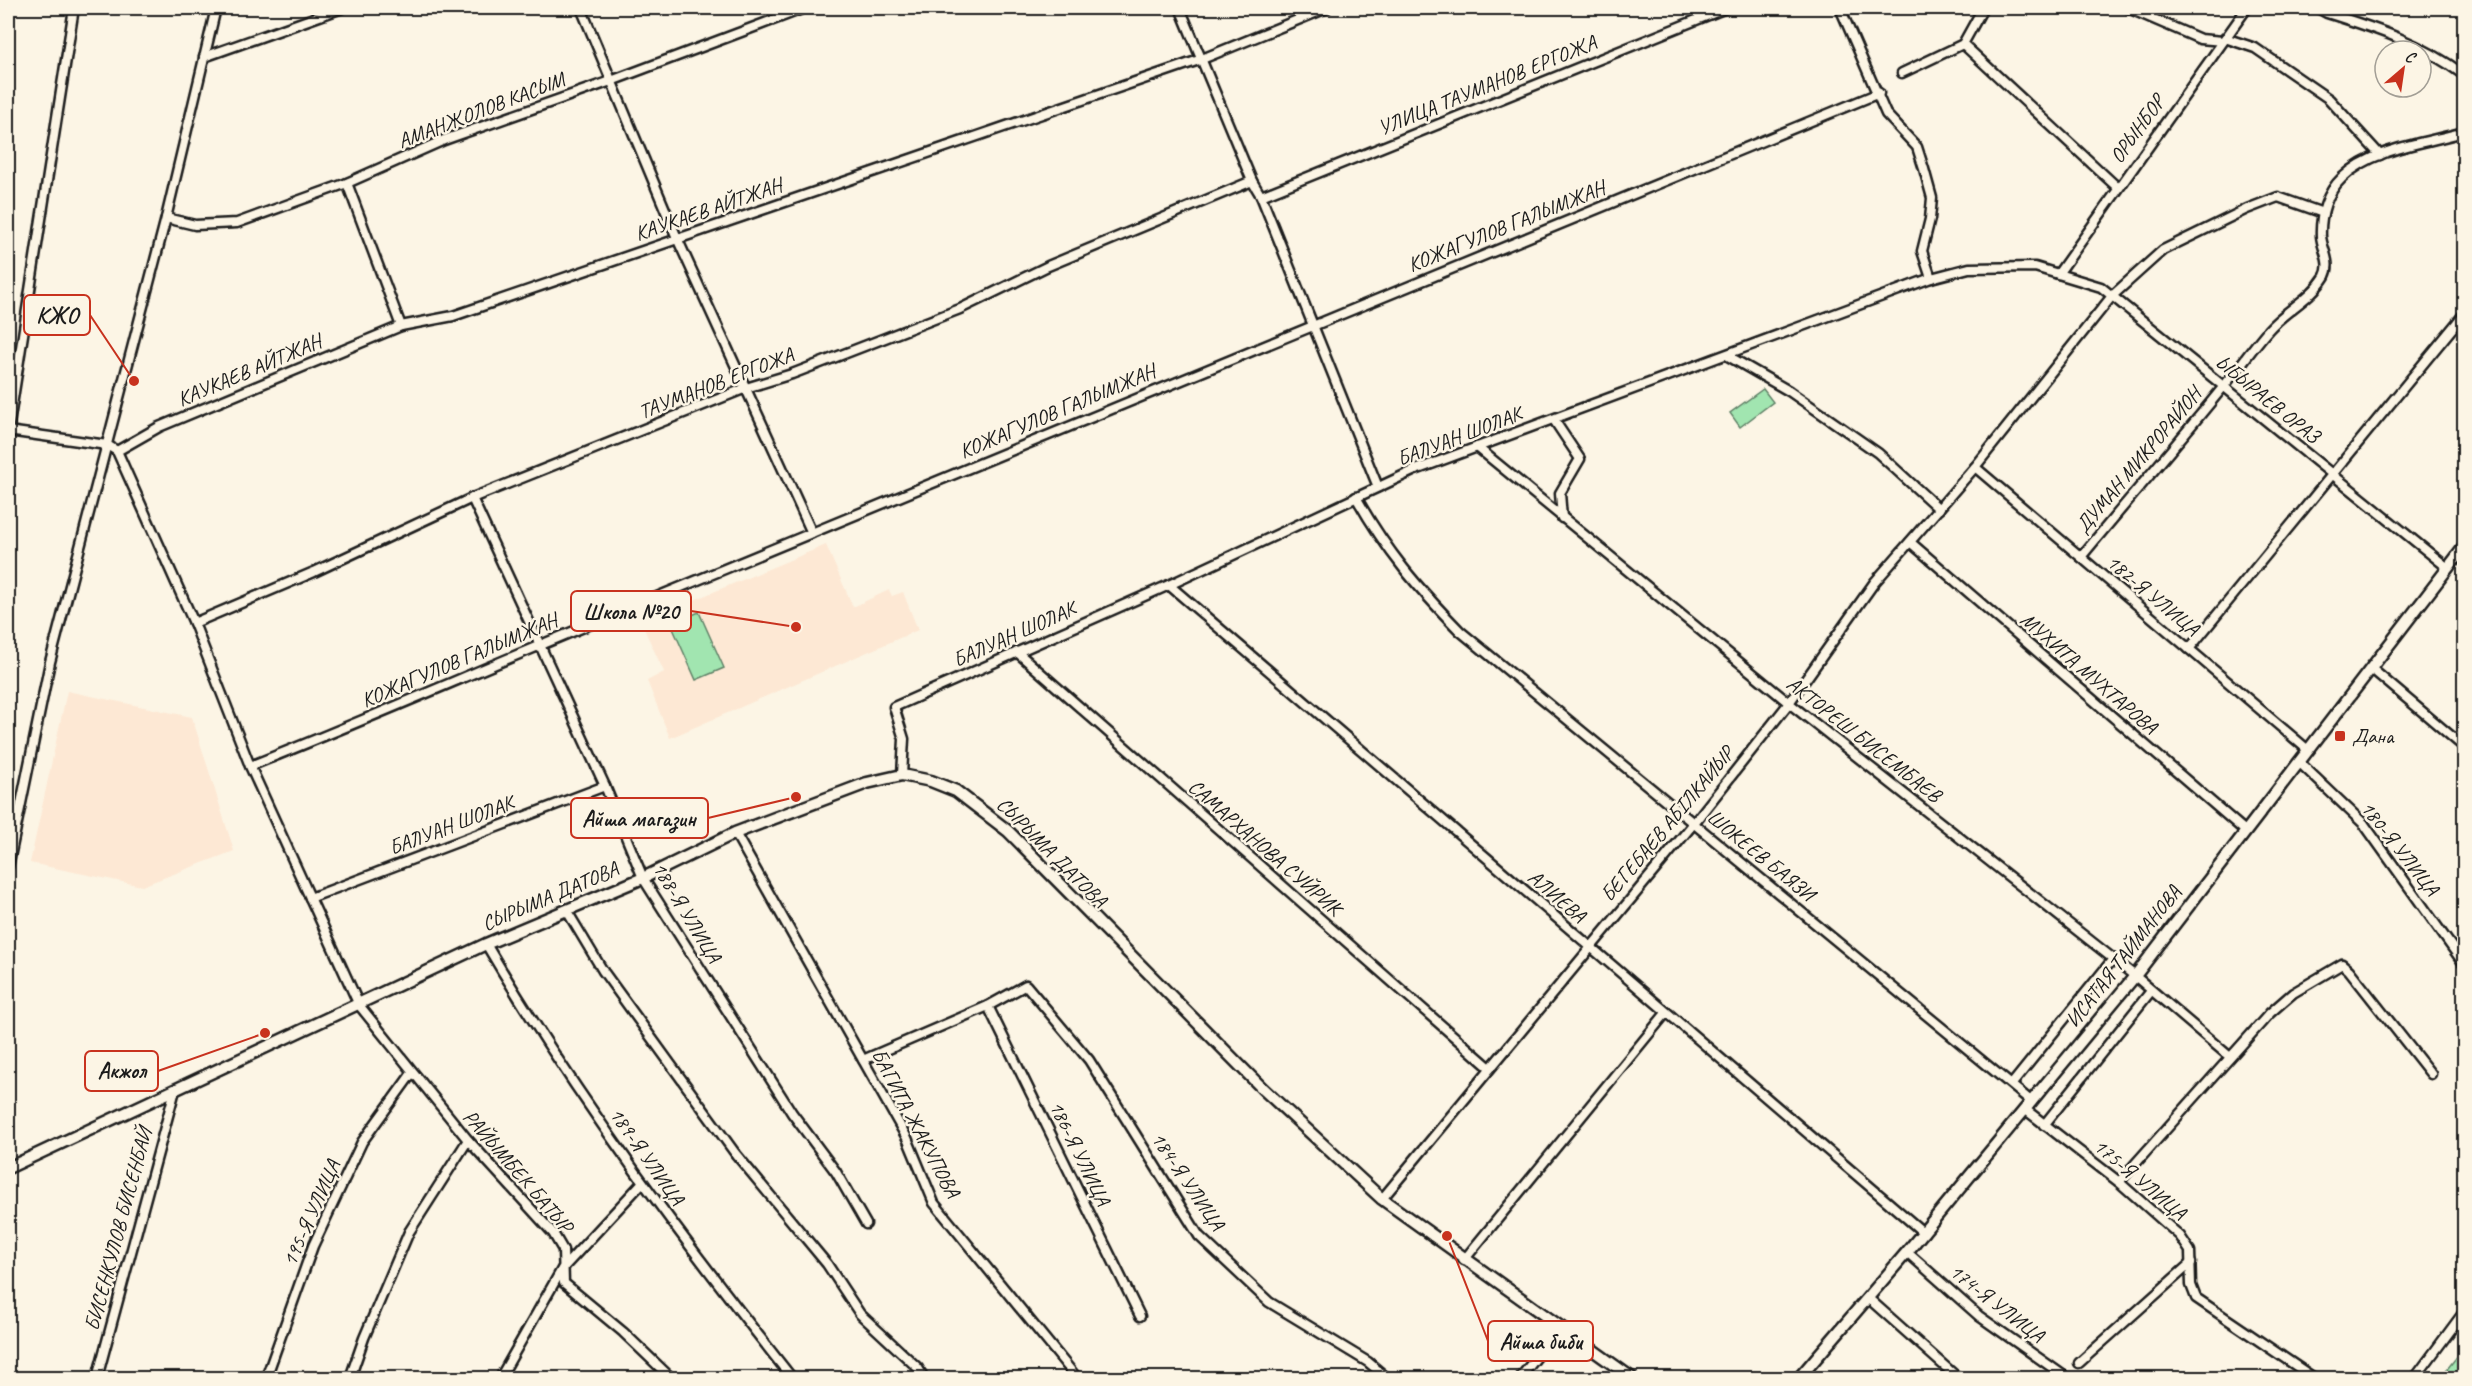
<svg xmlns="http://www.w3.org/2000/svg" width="2472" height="1386" viewBox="0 0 2472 1386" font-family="Caveat,sans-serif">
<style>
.built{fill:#fde8d4}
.green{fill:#a1e5b0;stroke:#5e8066;stroke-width:1.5}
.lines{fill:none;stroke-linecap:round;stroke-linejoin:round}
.minor-casing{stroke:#1c1c1c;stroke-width:13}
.tertiary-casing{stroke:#1c1c1c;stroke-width:15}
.minor{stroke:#fcf5e5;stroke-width:8}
.tertiary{stroke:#fcf5e5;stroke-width:10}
.poi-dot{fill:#c8321e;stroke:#fcf5e5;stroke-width:2}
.labels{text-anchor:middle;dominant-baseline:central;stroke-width:5;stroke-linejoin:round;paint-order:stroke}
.street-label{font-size:21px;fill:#1c1c1c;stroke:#fcf5e5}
.poi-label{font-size:21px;fill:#1c1c1c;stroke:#fcf5e5;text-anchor:start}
.leader{fill:none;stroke:#c8321e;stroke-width:2}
.callout-dot{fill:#c8321e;stroke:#fcf5e5;stroke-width:2}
.callout{fill:#fcf5e5;stroke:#c8321e;stroke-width:2}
.callout-label{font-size:22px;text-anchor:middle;font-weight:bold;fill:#1c1c1c}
</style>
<rect width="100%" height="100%" fill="#fcf5e5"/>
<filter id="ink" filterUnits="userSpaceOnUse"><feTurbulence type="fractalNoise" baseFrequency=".0167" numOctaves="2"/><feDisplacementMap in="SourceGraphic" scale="12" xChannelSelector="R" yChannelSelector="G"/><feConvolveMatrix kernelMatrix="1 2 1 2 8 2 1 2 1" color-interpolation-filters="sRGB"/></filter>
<g filter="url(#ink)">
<!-- built -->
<g class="built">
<path d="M826,545L853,607L889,590L892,596L903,592L918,630L670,738L647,681L664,672L641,622Z"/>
<path d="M67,691L192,717L234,851L142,886L30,863Z"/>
</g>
<!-- green -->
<g class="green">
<path d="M1763,389L1773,402L1740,427L1730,413Z"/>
<path d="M699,612L724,668L696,680L671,624Z"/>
<path d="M2463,1349L2464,1378H2440Z"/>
</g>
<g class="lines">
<!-- minor casing -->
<g class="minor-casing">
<g id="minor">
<path d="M74,8L8,431L107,445L117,451L159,427L401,326L453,316L1202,59L1327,8"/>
<path d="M581,8L677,238L812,533"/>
<path d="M1180,8L1252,181L1261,196L1378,487"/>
<path d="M1840,8L1886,114L1917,147L1924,169L1932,198L1930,219L1922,251L1931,278"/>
<path d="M2128,8L2200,39L2223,41"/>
<path d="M2318,8L2327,13C2378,29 2421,43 2464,75"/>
<path d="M2225,38L2255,48L2329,99L2380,155"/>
<path d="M1963,44L2117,187"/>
<path d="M204,57L342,8"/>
<path d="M1902,73L1963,44L1983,8"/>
<path d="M347,183L401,326"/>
<path d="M1261,196L1726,8"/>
<path d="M166,218L195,225L237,223L347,183L444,140L611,81L805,8"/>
<path d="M2058,274L2247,8"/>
<path d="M1728,356L1789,391L1878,453L1939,509"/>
<path d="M1554,420L1580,459L1560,493L1562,518"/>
<path d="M1477,447L1789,703L2135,976L2230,1057"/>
<path d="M117,451L194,623L250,766L359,1005L468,1140L553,1233L563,1250L564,1283L623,1332L671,1378"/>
<path d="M1975,467L2308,750"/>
<path d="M1356,497C1387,552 1417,587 1460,631L2032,1102"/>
<path d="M472,498L605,786L643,878L792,1113L836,1172L866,1224"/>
<path d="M1910,542L2244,830"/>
<path d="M2081,557C2128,500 2177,444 2224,386C2239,368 2253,347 2269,329C2286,310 2311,299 2325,276C2332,263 2322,249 2321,236C2320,215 2327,192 2342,178C2373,148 2425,143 2464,132"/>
<path d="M1169,585L1924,1233"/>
<path d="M194,623L314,572L472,498L746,388L792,374L960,309L1048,266L1252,181"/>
<path d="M2189,649L2464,314"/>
<path d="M1017,652L1490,1068"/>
<path d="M2372,669L2464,747"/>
<path d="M2299,762L2364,824L2464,964"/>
<path d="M250,766C374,717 495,663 618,613C1039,440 1458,265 1879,93"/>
<path d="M902,775L904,739L894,707L1169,585L1413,471L1931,278L1969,268L2035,267L2101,287L2448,568"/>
<path d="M735,833L907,1138L934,1203L1077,1378"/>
<path d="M8,867L50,662L166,218L216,8"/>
<path d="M310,898L605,786"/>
<path d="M567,911L603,971L735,1153L827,1264L860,1314L918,1368L924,1378"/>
<path d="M486,944C576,1097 682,1239 792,1378"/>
<path d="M988,1006L1140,1316"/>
<path d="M863,1060L988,1006L1026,985L1089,1060L1199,1236L1269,1302L1368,1362L1387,1378"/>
<path d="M2012,1084L2113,959"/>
<path d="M2026,1110L2119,1182L2180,1236L2190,1251L2191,1285L2196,1298L2314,1378"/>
<path d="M2044,1125L2151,991"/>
<path d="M2119,1182L2270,1013L2293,993L2342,964L2349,970L2431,1074"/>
<path d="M1382,1199L1694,823L1789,703L1874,583L1975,467L2112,296L2163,250L2247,209L2278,197L2323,213"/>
<path d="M1907,1252L1979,1316L2067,1378"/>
<path d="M1464,1260L1666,1013"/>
<path d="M1868,1298L1958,1378"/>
<path d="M2079,1363L2191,1263"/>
<path d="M97,1378L175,1090"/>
<path d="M266,1378L313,1246L362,1142L412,1073"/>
<path d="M350,1378L364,1338L409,1232L468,1140"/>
<path d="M500,1378L562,1269L642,1183"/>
<path d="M1520,1378L1560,1328"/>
<path d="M2415,1378L2464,1312"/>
</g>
</g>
<!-- tertiary casing -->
<g class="tertiary-casing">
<g id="tertiary">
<path d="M8,1168L486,944L643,878L735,833L867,783L902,775L931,781L956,791L1008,831L1263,1089L1382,1199L1632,1378"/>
<path d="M1799,1378L1907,1252L2135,976L2464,547"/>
</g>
</g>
<!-- minor -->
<use href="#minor" class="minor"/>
<!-- tertiary -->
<use href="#tertiary" class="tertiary"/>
</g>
</g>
<!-- markers -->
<rect class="poi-dot" x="2334" y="730" width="12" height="12" rx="3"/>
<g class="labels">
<!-- street labels -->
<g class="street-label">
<text transform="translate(1487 85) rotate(-22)">УЛИЦА ТАУМАНОВ ЕРГОЖА</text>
<text transform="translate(481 110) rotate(-21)">АМАНЖОЛОВ КАСЫМ</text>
<text transform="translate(2137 129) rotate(-54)">ОРЫНБОР</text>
<text transform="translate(708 209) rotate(-19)">КАУКАЕВ АЙТЖАН</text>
<text transform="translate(1506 226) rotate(-22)">КОЖАГУЛОВ ГАЛЫМЖАН</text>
<text transform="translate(249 370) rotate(-23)">КАУКАЕВ АЙТЖАН</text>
<text transform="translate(716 383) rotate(-21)">ТАУМАНОВ ЕРГОЖА</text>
<text transform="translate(2268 399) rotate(39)">ЫБЫРАЕВ ОРАЗ</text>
<text transform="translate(1057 411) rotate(-23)">КОЖАГУЛОВ ГАЛЫМЖАН</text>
<text transform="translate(1459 436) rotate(-21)">БАЛУАН ШОЛАК</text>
<text transform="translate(2138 460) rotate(-50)">ДУМАН МИКРОРАЙОН</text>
<text transform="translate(2153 595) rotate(40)">182-Я УЛИЦА</text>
<text transform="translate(1014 634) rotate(-24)">БАЛУАН ШОЛАК</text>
<text transform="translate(459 660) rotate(-23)">КОЖАГУЛОВ ГАЛЫМЖАН</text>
<text transform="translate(2089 673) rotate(41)">МУХИТА МУХТАРОВА</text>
<text transform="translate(1864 739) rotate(38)">АКТОРЕШ БИСЕМБАЕВ</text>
<text transform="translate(1667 824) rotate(-50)">БЕГЕБАЕВ АБІЛКАЙЫР</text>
<text transform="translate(451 825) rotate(-21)">БАЛУАН ШОЛАК</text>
<text transform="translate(1265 847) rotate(41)">САМАРХАНОВА СУЙРИК</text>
<text transform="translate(2400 848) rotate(52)">180-Я УЛИЦА</text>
<text transform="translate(1052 852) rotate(45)">СЫРЫМА ДАТОВА</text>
<text transform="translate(1761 855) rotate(39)">ШОКЕЕВ БАЯЗИ</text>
<text transform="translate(550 896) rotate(-23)">СЫРЫМА ДАТОВА</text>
<text transform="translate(1557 896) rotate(41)">АЛИЕВА</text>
<text transform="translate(687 912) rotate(59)">188-Я УЛИЦА</text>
<text transform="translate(2123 956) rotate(-52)">ИСАТАЯ ТАЙМАНОВА</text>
<text transform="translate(916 1123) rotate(62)">БАГИТА ЖАКУПОВА</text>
<text transform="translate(1080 1153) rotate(64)">186-Я УЛИЦА</text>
<text transform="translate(647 1156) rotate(55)">189-Я УЛИЦА</text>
<text transform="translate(518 1171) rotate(49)">РАЙЫМБЕК БАТЫР</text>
<text transform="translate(2140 1179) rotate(40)">175-Я УЛИЦА</text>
<text transform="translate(1188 1181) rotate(56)">184-Я УЛИЦА</text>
<text transform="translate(311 1213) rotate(-66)">195-Я УЛИЦА</text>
<text transform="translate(118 1229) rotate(-75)">БИСЕНКУЛОВ БИСЕНБАЙ</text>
<text transform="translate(1997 1303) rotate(38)">174-Я УЛИЦА</text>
</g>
<!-- poi labels -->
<g class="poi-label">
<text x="2352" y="736">Дана</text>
</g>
</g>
<!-- callouts -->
<path class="leader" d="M134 381L90 315M796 627L691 611M796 797L708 818M265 1033L158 1071M1447 1236L1488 1341"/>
<g class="callout-dot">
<circle cx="134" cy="381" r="6"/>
<circle cx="796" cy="627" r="6"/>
<circle cx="796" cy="797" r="6"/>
<circle cx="265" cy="1033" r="6"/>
<circle cx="1447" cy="1236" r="6"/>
</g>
<g class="callout">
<rect x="24" y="295" width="66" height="40" rx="6"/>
<rect x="571" y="591" width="120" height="40" rx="6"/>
<rect x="571" y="798" width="137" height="40" rx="6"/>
<rect x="85" y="1051" width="73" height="40" rx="6"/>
<rect x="1488" y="1321" width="105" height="40" rx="6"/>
</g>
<g class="callout-label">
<text x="57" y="323">КЖО</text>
<text x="631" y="619">Школа №20</text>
<text x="639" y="826">Айша магазин</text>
<text x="122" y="1078">Акжол</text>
<text x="1541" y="1349">Айша биби</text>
</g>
<!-- margin -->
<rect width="2472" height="1386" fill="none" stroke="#fcf5e5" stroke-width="30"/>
<rect x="15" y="15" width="2442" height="1356" fill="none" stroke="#1c1c1c" stroke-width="2" filter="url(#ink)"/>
<!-- north arrow -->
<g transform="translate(2403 69) rotate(29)"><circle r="28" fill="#fcf5e5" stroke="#a29e95" stroke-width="1.5"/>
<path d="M0-4.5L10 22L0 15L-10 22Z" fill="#c8321e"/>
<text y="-9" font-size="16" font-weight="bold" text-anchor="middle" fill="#1c1c1c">С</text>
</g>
</svg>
